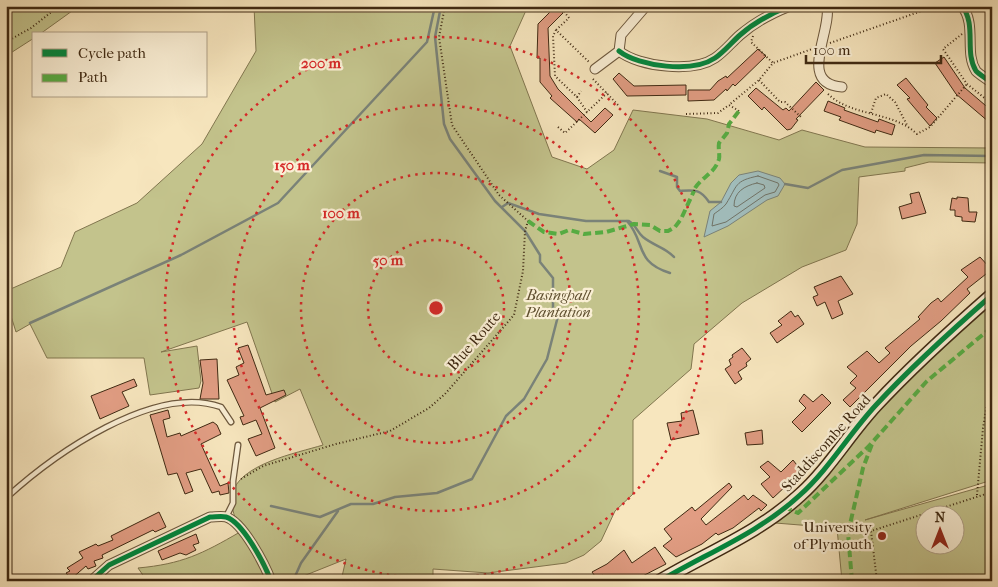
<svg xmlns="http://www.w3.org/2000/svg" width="998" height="587" viewBox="0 0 998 587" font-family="'IM FELL French Canon',serif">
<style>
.green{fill:#c3c38c;stroke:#81764f;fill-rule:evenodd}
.water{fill:#a1bdbc;stroke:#7a8278}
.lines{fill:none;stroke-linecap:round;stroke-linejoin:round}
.shore{stroke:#707367;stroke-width:1}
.stream{stroke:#7a8278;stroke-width:2.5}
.building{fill:#e19d83;stroke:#3f2912}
.lane-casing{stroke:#6d583d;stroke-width:7}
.street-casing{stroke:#6d583d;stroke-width:11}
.secondary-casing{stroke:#3f2912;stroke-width:15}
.path{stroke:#3f2912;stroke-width:2;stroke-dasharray:1 2.5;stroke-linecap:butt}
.lane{stroke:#faefd5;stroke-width:4.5}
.street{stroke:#faefd5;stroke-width:9}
.secondary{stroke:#faefd5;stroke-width:12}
.quiet{stroke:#56ab42;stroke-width:4;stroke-dasharray:8 4;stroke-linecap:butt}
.cycleway-casing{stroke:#faefd5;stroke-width:8}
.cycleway{stroke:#00873e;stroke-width:5}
.ring{fill:none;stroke:#d62828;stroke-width:2.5;stroke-dasharray:2.5 5}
.poi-dot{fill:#8f2418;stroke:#faefd5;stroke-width:2}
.labels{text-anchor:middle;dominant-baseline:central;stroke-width:4.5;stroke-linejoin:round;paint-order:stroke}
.park-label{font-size:15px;font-style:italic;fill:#605030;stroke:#faefd5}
.street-label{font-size:15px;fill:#3f2912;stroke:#faefd5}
.poi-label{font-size:15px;fill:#3f2912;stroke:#faefd5;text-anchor:end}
.centre{fill:#d62828;stroke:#faefd5;stroke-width:2.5}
.ring-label{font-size:15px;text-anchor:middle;font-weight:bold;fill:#d62828;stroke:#faefd5;stroke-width:4.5;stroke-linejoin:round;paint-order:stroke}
</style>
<rect width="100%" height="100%" fill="#f7e6be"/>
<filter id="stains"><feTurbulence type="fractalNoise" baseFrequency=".004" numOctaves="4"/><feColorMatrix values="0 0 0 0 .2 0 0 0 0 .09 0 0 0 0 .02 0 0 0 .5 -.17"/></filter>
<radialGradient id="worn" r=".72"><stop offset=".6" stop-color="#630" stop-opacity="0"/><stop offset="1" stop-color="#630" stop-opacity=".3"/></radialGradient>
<!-- green -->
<g class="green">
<path d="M6,6H79L40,34H34V38L6,56Z"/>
<path d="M254,6H528L510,46L552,157L587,169L614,150L633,110L707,119L779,140L802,130L865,147L992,148V163L929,162L905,168V171L859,177L857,224L846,250L802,267L742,303L694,344L691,369L633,420V494L615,511L601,541L584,555L566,563L488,573L433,569V581H341L346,559L291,581H147L138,568C182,564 202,554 240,532C236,520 230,507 232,495C238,464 297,453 323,445L300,389L275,402L247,322L161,352L197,346L201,381L199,388L150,395L144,358H47L30,324L16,332L6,300V291L61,267L75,232L137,203L202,144L256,51Z"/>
<path d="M992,299V480L865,520L992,484V581H842L837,528L763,522ZM926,514H956V544H926Z"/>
</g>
<!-- water -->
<path class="water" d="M758,171L780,178L785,184L778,196L767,200L728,226L704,237L710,211L721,202L731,183L739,175Z"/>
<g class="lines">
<!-- shore -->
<g class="shore">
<path d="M758,176L778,183L779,185L775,192L765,195L726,222L712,226L714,214C718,211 723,208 726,204C738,185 734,181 758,176Z"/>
<path d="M757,183L764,185L765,188L737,207L734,206C734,192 744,186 757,183Z"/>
</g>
<!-- stream -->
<g class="stream">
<path d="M660,171L677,177V187L680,191C695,190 700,189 709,202H721"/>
<path d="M785,184L808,188L842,170L924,155L992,156"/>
<path d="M502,207L508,203L539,214L586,221H629C636,225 637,232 643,237C654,246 665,247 674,257"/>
<path d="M627,221C646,242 634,262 670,273"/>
<path d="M30,323L181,255L278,203L427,42L435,6"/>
<path d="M271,506L320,517L351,504H373L395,497L437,493L472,479L506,416L524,399L547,359L558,316L553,308V278L540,262V255L525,231L495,201L450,139L444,124L435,37L441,6"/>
<path d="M293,581L301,563L338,511"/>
</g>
</g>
<!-- building -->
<g class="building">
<path d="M556,6L563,13L548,28L550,76L558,89L591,122L605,108L613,115L595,133L579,119L577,122L550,98L552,96L540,82V58H537L538,24Z"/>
<path d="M758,49L766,56L735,86L733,84L727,91L726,89L714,100L688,101V90H710L718,81L726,76L727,78Z"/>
<path d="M944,57L965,88L992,111L989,122L956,94L935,63Z"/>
<path d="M619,73L634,86L686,85V95L627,96L613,79Z"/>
<path d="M906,78L928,105L926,107L937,118L930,126L907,99L910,98L897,85Z"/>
<path d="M816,82L824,90L796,119L798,120L791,129L787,130L764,107L762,110L748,96L756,88L783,110L786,108L789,111Z"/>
<path d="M828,101L845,108L844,110L878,122L879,119L895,125L892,135L876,130L875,133L839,120L841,117L824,111Z"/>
<path d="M919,192L926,213L902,219L899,207L912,203L910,194Z"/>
<path d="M957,197L968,198L969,212H977L975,222L962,221V217L955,216V210H950L952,198L957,199Z"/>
<path d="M980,257L990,268L986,274L967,289L970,293L941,321L911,346L850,407L843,400L856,388L850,383L857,376L847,367L867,351L879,363L890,353L885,348L920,319L918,317L931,303L938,298L941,302L968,277L961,270Z"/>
<path d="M841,276L853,294L838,301L843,314L832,319L825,302L817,306L813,297L818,295L814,287Z"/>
<path d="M791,311L795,317L798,315L804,324L777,343L770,333L782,325L778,321Z"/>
<path d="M248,345L266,395L284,390L286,395L260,408L275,448L256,456L248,439L262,434L256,420L243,425L240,417L244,416L227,380L239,375L236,367L244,363L238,348Z"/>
<path d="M742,348L751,359L746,363L747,366L738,372L742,379L735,384L725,369L731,365L729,360L733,357L732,355Z"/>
<path d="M217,359L219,399H200L203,383L200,360Z"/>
<path d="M134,379L137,386L122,392L129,406L100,419L91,396Z"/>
<path d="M804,394L813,402L822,394L831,403L802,432L792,422L806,408L799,401Z"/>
<path d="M168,410L170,418L163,420L167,437L180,433L181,436L213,422L217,425L221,434L201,444L220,486L228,483L229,493L220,495L219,491L212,493L201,469L186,473L193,491L185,494L177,473L168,475L150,415Z"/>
<path d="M693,410L699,434L671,440L667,423L682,421L681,413Z"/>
<path d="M762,430L763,444L747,445L745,433Z"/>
<path d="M793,460L803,473L790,488L787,485L773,498L761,484L770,477L760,467L768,461L781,472Z"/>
<path d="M729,483L732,487L701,519L706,525L744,495L748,500L753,495L767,505L761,511L759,508L733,528L718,535L716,533L702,544L676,557L663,546L672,539L664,529L692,507L695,511Z"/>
<path d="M159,512L166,527L155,532L153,530L102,555L103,558L94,561L96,566L88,569L86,566L71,579L66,573L70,571L67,568L83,558L79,552L96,544L98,546L113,540L111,536Z"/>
<path d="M196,534L199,543L193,545L196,550L186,555L180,553L162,560L158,551Z"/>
<path d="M655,547L666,564L633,581H606L603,575L597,579L592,572L607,564L624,550L632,563Z"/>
</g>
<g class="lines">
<!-- lane casing -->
<g class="lane-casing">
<g id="lane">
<path d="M6,498C53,455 154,383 221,407L231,422"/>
<path d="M226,517L233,503V481L238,445"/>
</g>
</g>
<!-- street casing -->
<g class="street-casing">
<g id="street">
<path d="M827,6C832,31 797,84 842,87"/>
<path d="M962,6C977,25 964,52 976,71C980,75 987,79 992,83"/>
<path d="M619,51C639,67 693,73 715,58C724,52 732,42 740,35C755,22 772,13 790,6"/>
<path d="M595,69L619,51L621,35L646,6"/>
<path d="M91,581L109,565L210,517C215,517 222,516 226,517C243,522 265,565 271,581"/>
</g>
</g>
<!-- secondary casing -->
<g class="secondary-casing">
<path id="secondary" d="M660,581C707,553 759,533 800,495C829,469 849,434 876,405C912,366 952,330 992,295"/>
</g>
<!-- path -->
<g class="path">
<path d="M564,6L562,9L569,18L556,30L589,62"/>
<path d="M556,30L553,36L555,76L577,97L587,112"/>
<path d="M962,34L943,49L967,84L992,104"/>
<path d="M753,36L751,42L773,63"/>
<path d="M6,42L31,28L59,6"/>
<path d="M830,43L936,6"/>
<path d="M593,79L618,105"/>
<path d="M759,80L780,102H785L801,117"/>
<path d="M828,94C852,117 893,111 917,134L930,127L967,84"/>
<path d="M577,97L581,91"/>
<path d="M739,111L729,105L759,80L773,63L812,49"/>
<path d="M871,113L876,98L886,94L895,102L907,125"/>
<path d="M686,114L718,113L729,105"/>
<path d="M558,127L565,133L607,93"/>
<path d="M694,191L695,188"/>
<path d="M241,479L263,466L336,444L390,431L429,408L445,394L514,315L523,271L525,231L528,221L499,195L452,125L439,37L445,6"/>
<path d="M977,495L983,428L992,374"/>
<path d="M877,581L871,531L992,492"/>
</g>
<!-- lane -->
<use href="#lane" class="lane"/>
<!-- street -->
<use href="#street" class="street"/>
<!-- secondary -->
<use href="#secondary" class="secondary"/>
<!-- quiet -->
<g class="quiet">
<path d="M695,188C702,177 715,173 719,159C720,154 718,149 719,143L727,133L729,124L739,111"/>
<path d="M528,221L544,232L559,234L569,230L584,234L606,232L634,224L650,225L660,231H668L675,227L681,219L694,191"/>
<path d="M784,507L798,513L869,446L927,381L992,327"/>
<path d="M852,581L848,533L863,468L872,444"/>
</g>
<!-- cycleway casing -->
<g class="cycleway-casing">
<g id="cycleway">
<path d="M962,6C977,25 964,52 976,71C980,75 987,79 992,83"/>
<path d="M619,51C639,67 693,73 715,58C724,52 732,42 740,35C755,22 772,13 790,6"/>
<path d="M91,581L109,565L210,517C215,517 222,516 226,517C243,522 265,565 271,581"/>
<path d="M660,581C707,553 759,533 800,495C829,469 849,434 876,405C912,366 952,330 992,295"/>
</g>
</g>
<!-- cycleway -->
<use href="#cycleway" class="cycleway"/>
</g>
<!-- distance rings -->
<g class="ring">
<circle cx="436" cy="308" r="68"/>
<circle cx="436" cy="308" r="135"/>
<circle cx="436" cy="308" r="203"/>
<circle cx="436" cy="308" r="271"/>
</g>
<!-- markers -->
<circle class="poi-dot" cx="882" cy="536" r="5"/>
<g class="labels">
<!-- park labels -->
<g class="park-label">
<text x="558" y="295">Basinghall<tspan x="558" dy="17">Plantation</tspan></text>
</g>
<!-- street labels -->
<g class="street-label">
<text transform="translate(474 341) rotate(-49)">Blue Route</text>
<text transform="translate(826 443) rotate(-48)">Staddiscombe Road</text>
</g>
<!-- poi labels -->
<g class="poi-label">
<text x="872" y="527">University<tspan x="872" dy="17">of Plymouth</tspan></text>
</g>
</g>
<circle cx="436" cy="308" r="8" class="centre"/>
<g class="ring-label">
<text x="321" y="68">200 m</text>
<text x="292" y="170">150 m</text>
<text x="341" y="218">100 m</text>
<text x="388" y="265">50 m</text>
</g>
<!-- margin -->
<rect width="998" height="587" fill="none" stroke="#f7e6be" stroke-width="25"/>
<rect x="8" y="8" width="983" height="572" fill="none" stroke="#3f2912" stroke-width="2.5"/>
<rect x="12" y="12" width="973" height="562" fill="none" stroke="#3f2912"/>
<!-- legend -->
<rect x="32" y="32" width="175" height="65" fill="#faefd5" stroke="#afa087"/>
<rect x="42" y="49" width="25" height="8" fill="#00873e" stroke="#afa087"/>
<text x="78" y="58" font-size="15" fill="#3f2912">Cycle path</text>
<rect x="42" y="74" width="25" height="8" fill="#56ab42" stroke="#afa087"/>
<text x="78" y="82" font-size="15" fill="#3f2912">Path</text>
<!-- north arrow -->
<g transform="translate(940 530)"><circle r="24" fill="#faefd5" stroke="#afa087"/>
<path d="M0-4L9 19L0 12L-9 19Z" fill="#8f2418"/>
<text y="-8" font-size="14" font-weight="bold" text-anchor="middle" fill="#3f2912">N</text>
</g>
<!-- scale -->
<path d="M806 55v8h135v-8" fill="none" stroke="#3f2912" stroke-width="2.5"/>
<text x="813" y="55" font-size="15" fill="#3f2912" stroke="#faefd5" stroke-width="4" paint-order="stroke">100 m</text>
<rect width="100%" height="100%" filter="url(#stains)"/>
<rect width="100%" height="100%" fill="url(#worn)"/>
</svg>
